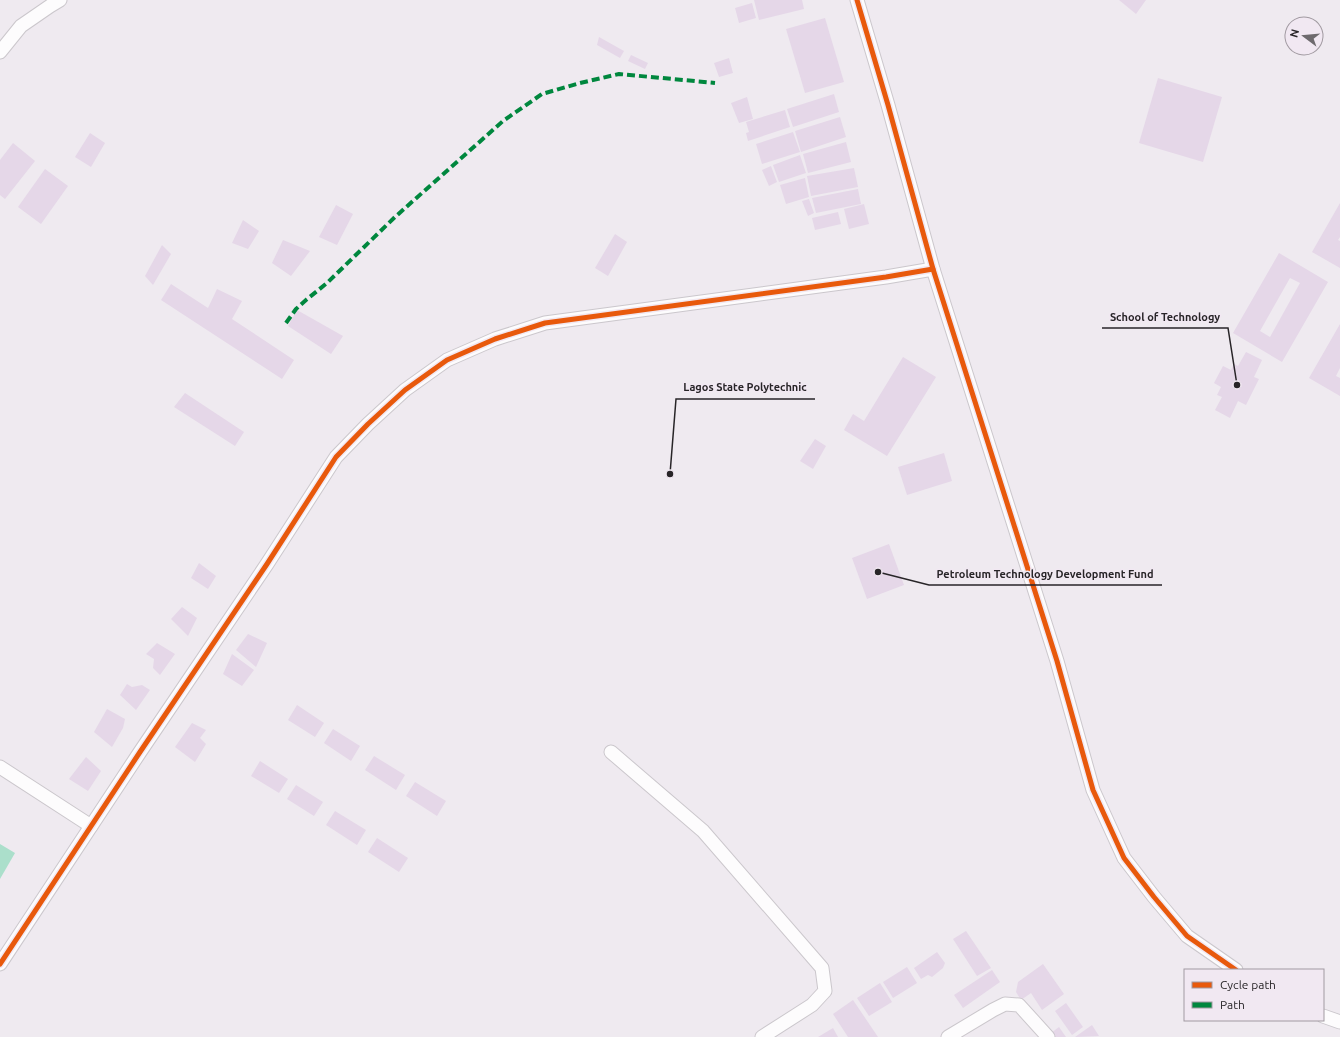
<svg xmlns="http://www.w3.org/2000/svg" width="1340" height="1037" viewBox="0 0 1340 1037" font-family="Ubuntu,sans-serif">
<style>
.green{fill:#abdfcb}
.building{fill:#e5d7e8;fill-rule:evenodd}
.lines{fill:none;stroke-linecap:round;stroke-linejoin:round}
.minor-casing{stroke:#cbc7cc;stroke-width:15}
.minor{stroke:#fdfcfd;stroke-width:13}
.quiet{stroke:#00873e;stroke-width:4;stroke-dasharray:8 4;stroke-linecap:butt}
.cycleway-casing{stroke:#f1e8f2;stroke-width:8}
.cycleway{stroke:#e8590c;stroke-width:5}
.leader{fill:none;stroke:#282528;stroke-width:1.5}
.callout-dot{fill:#282528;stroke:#f1e8f2;stroke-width:1.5}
.callout-label{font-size:11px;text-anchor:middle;font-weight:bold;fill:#282528;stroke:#f1e8f2;stroke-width:3;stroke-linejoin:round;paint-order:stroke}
</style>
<rect width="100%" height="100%" fill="#efeaf0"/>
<!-- green -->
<path class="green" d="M0,844L15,853L0,879Z"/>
<!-- building -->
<g class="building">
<path d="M754,0H802L804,9L759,20Z"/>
<path d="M1119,0H1146L1136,14Z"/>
<path d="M752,3L756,18L739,23L735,8Z"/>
<path d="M825,18L844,82L805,93L786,29Z"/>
<path d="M599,37L624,51L620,58L597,45Z"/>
<path d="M631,55L648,63L645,69L628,61Z"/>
<path d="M729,58L733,73L719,77L714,63Z"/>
<path d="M1158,78L1222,97L1203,162L1139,143Z"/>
<path d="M834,94L839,112L793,127L787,109Z"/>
<path d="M747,97L753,119L739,123L731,103Z"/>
<path d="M785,110L790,127L748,141L746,133L749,132L746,122Z"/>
<path d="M840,117L846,137L801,152L795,131Z"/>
<path d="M793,132L800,152L762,164L756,144Z"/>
<path d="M90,133L105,143L91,167L75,157Z"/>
<path d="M846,142L851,162L808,173L803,154Z"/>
<path d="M13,143L35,161L5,199L0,195V160Z"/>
<path d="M800,155L806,173L779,182L773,165Z"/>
<path d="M771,166L777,182L769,186L762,170Z"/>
<path d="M854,168L858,187L811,196L807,176Z"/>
<path d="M45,169L68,186L41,224L18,207Z"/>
<path d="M805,178L809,197L786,204L780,185Z"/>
<path d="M858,189L861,204L816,213L812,198Z"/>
<path d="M809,199L814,213L808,216L802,201Z"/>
<path d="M1340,203V237L1338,240L1340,241V268L1312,252Z"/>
<path d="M864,204L869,224L849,229L844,209Z"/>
<path d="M336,205L353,214L337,245L319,237Z"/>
<path d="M838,212L841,224L815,230L812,218Z"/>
<path d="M243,220L259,231L248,249L232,243Z"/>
<path d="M615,234L627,242L608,276L595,268Z"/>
<path d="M283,240L310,251L291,276L272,263Z"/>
<path d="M162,245L171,254L153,285L145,276Z"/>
<path d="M1279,253L1328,282L1282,362L1233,333ZM1290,278L1300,283L1270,337L1260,331Z"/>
<path d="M171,284L208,308L217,289L242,301L232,319L294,360L282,379L161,300Z"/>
<path d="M297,310L343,336L331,354L288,326Z"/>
<path d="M1340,324V368L1336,376L1340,378V396L1309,378Z"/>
<path d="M1246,352L1262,360L1254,377L1259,379L1246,405L1238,401L1230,418L1215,410L1222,397L1217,395L1221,387L1214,383L1223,366L1231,370L1234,364L1238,366Z"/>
<path d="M903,357L936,377L887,456L844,430L853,414L864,421Z"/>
<path d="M185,393L244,432L235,446L174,407Z"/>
<path d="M815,439L826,446L813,469L800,461Z"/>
<path d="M944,453L952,481L907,495L898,467Z"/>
<path d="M889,544L904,585L867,599L852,558Z"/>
<path d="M199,563L216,576L208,589L191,578Z"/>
<path d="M182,607L197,618L188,636L171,619Z"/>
<path d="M248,634L267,643L256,667L236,650Z"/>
<path d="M157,643L175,654L160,675L153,668L154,659L146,654Z"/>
<path d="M232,654L254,670L242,686L223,674Z"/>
<path d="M127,684L132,687L142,685L150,690L136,710L120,695Z"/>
<path d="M297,705L324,723L315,737L288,720Z"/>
<path d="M107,709L125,719L123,728L112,747L94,732Z"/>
<path d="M192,723L206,730L200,738L206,744L195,762L175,747Z"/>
<path d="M333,729L360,746L351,761L324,743Z"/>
<path d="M374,756L405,775L396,790L365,770Z"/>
<path d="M86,757L101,771L88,791L69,779Z"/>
<path d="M260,761L288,779L279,793L251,776Z"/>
<path d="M415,782L446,801L437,816L406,796Z"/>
<path d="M296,785L323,802L314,816L287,799Z"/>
<path d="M335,811L366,830L357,845L326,825Z"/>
<path d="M377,838L408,858L399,872L368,852Z"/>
<path d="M966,931L991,968L977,976L953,939Z"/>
<path d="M937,952L945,963L943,968L932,977L928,975L921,979L914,968Z"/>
<path d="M1043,964L1064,994L1042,1010L1031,993L1021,1000L1016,992L1018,982Z"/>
<path d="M907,967L917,983L893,998L883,982Z"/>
<path d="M992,970L1000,982L963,1008L954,995Z"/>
<path d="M880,983L892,1002L869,1016L857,998Z"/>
<path d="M853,1000L878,1037H848L833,1014Z"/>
<path d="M1066,1003L1083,1027L1072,1035L1055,1011Z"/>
<path d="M1092,1025L1099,1036L1075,1037Z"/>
<path d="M1059,1027L1066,1037H1054L1051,1033Z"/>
<path d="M833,1028L838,1037H818Z"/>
</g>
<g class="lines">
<!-- minor casing -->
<g class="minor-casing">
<g id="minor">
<path d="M857,0L888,105L933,269L1057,661L1093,790L1124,858L1154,897L1187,936L1236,970"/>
<path d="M0,52L21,26L50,6L60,0"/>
<path d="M611,752L703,831L822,968L825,991L812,1005L762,1037"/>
<path d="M0,767L91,826"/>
<path d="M0,964L140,752L267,564L336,457L368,424L405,390L447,360L495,339L545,323L886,277L933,269"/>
<path d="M1323,1016L1340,1022"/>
<path d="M948,1037L993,1010L1005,1004L1019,1005L1048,1037"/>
</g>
</g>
<!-- minor -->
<use href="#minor" class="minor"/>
<!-- quiet -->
<path class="quiet" d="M286,323L296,309L306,300L327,283L395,217L503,121L542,94L580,83L619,74L715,83"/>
<!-- cycleway casing -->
<g class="cycleway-casing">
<g id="cycleway">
<path d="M857,0L888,105L933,269L1057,661L1093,790L1124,858L1154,897L1187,936L1236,970"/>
<path d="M0,964L140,752L267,564L336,457L368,424L405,390L447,360L495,339L545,323L886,277L933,269"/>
</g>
</g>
<!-- cycleway -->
<use href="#cycleway" class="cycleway"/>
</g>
<!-- callouts -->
<path class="leader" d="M1237 385L1228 328H1102M670 474L676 399H815M878 572L929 585H1162"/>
<g class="callout-dot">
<circle cx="1237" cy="385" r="4"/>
<circle cx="670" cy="474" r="4"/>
<circle cx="878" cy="572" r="4"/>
</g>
<g class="callout-label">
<text x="1165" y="321">School of Technology</text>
<text x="745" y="391">Lagos State Polytechnic</text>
<text x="1045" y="578">Petroleum Technology Development Fund</text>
</g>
<!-- legend -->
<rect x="1184" y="969" width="140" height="52" fill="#f1e8f2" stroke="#a19aa1"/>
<rect x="1192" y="982" width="20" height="6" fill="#e8590c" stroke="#a19aa1"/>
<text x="1220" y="989" font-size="12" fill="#282528">Cycle path</text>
<rect x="1192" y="1002" width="20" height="6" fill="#00873e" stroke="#a19aa1"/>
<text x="1220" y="1009" font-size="12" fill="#282528">Path</text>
<!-- north arrow -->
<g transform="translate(1304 36) rotate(286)"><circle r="19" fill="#f1e8f2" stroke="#a19aa1"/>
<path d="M0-3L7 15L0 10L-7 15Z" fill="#6e6a6e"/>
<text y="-6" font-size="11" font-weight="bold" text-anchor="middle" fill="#282528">N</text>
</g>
</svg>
